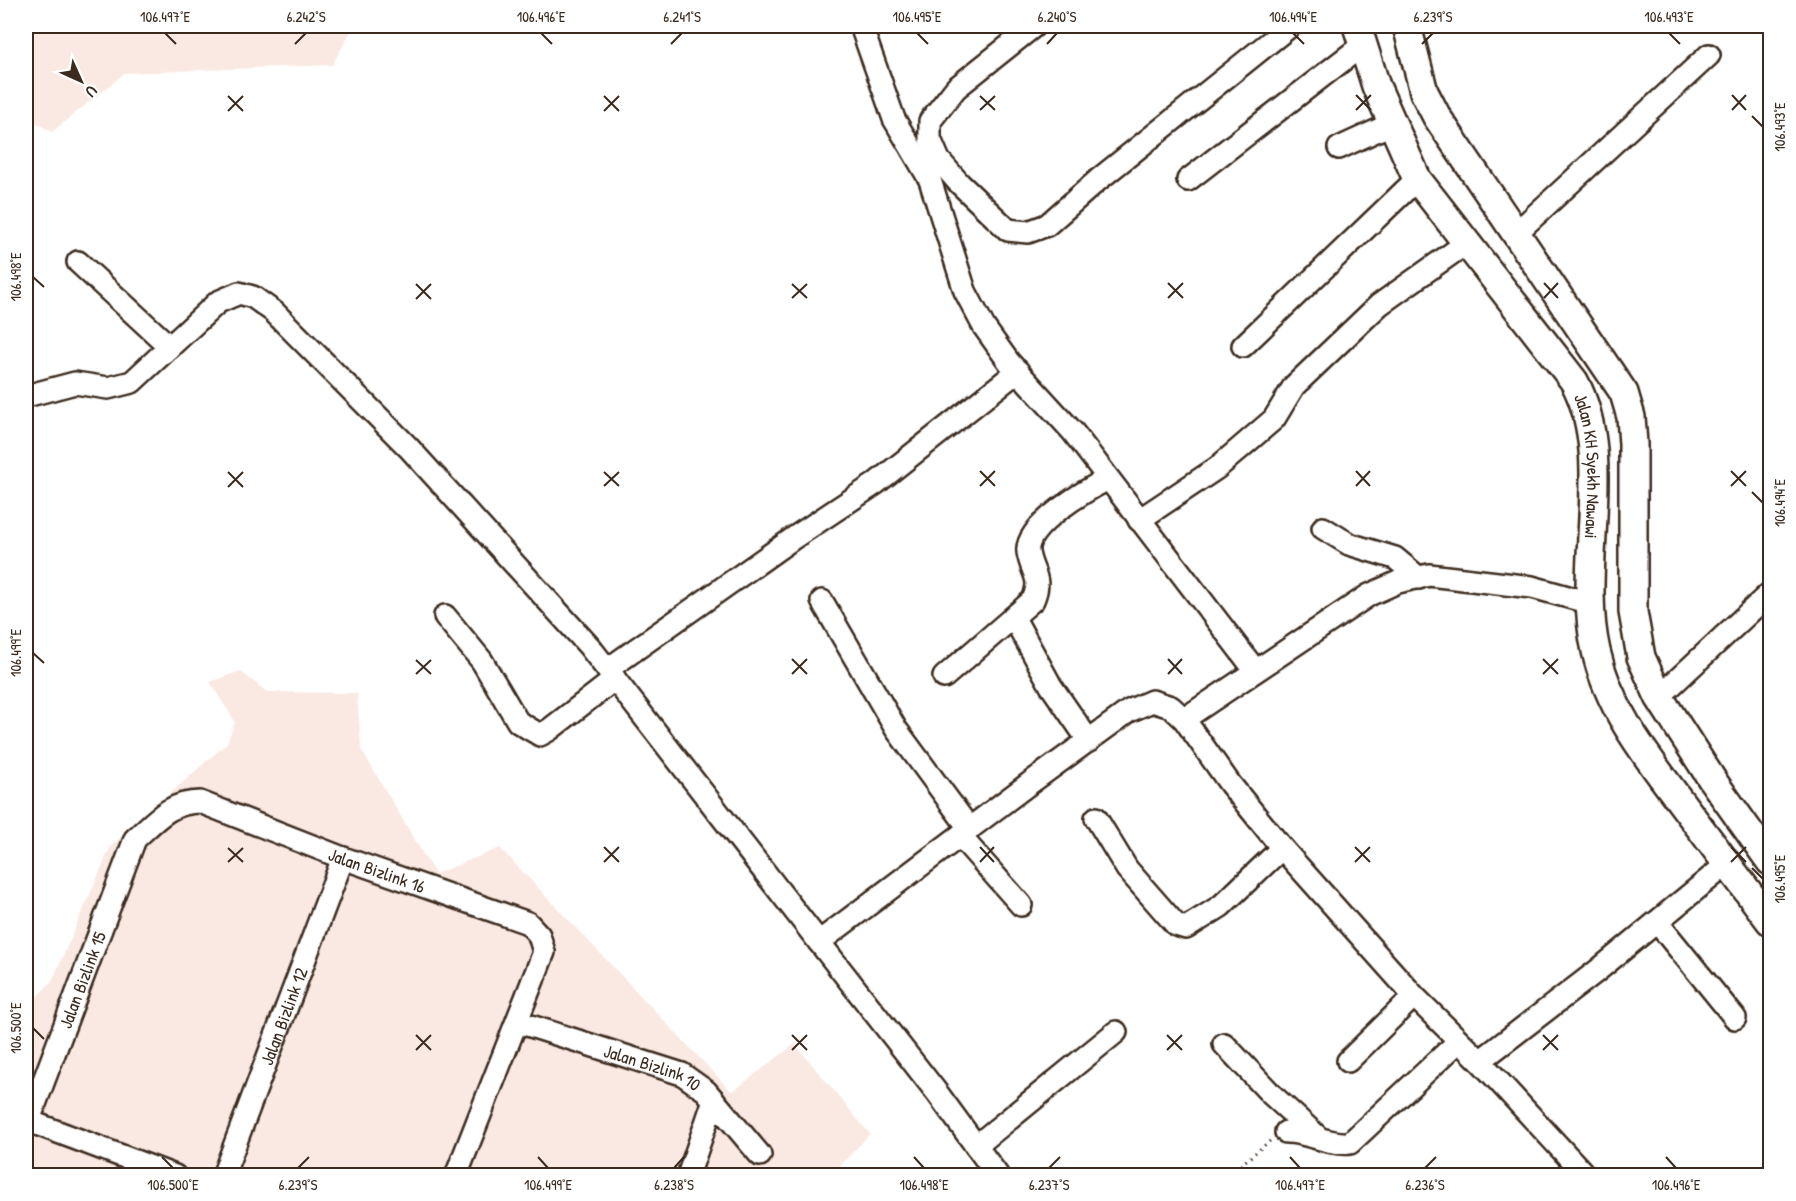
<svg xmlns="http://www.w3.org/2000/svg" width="1796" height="1201" viewBox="0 0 1796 1201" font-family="'Patrick Hand',sans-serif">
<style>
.built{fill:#fae9e3}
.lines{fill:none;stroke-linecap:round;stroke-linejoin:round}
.minor-casing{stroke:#3b2a1e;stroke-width:26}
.major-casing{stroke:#3b2a1e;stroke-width:32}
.path{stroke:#3b2a1e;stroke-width:3;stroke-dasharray:1.5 4.5;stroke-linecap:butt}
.minor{stroke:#fff;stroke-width:21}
.major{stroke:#fff;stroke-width:27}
.ticks{fill:none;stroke:#3b2a1e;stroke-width:2}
.labels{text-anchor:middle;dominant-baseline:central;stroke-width:6;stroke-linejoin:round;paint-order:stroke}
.street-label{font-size:18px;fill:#3b2a1e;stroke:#fff}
.neatline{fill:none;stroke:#3b2a1e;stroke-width:2}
.ticks-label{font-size:15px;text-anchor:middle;fill:#3b2a1e}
</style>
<rect width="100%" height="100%" fill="#fff"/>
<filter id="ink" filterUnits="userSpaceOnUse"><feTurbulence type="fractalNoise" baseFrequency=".0167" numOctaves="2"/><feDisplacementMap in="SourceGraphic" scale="12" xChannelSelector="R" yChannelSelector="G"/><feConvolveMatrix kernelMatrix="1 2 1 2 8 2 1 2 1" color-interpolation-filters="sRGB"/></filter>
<g filter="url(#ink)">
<!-- built -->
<g class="built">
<path d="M26,26H354L332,65L125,73L52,132L26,117Z"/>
<path d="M240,671L267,692L357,693L361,749L435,874L500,848L732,1092L795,1044L870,1134L830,1176L26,1175V1008L52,981L111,846L227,743L235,722L210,682Z"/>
</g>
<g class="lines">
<!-- minor casing -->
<g class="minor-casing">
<g id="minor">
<path d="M861,26L894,119L930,180L965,291L984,327L1009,362L1073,432L1255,670"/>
<path d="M1034,26L956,88L930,121V139L939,160L959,183L1008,230L1028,232L1047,225L1098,180L1290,26"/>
<path d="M1339,148L1391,124"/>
<path d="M1188,180L1364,44"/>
<path d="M1515,234L1709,55"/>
<path d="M78,262L170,347"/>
<path d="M1243,346L1417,179"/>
<path d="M26,396L75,383L108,388L132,382L218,302L239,293L253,297L274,312L409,448L589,646L819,942L1030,783L1129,711L1152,701L1171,707L1184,719L1230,784L1282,848L1414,996L1480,1061L1597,971L1727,864"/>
<path d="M1139,520L1217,468L1274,419L1294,386L1379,305L1465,244"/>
<path d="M1323,528L1349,544L1395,558L1419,578"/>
<path d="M822,601L896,729L969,828"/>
<path d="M445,616L482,661L518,722L540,735L549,730L615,679"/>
<path d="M1014,618L1051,686L1089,741"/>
<path d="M608,669L795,537L875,484L1018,371"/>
<path d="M944,677L1033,600C1043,577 1031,573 1028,552C1024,526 1088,489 1108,479"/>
<path d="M1659,697L1770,593"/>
<path d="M1184,719L1369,595L1398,582L1429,575L1532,587L1590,603"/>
<path d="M1096,818L1127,869L1176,925L1186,928L1221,906L1282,848"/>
<path d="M960,836L1021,905"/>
<path d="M1657,922L1735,1018"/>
<path d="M819,942L938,1094L998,1176"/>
<path id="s1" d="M518,1022L682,1074L706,1091L760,1155"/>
<path d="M1224,1044L1272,1095L1317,1136"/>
<path d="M1348,1061L1414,996"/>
<path d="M1480,1061L1586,1176"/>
<path d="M26,1120L175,1176"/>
<path id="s2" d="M29,1120L135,839C156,820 170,802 200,802L343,858L528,923L539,935L544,952L456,1176"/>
<path d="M1286,1132C1309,1132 1327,1145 1350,1143L1459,1041"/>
<path d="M976,1146L1116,1032"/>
<path id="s3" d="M223,1176L343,858"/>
<path d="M688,1176L714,1100"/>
</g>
</g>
<!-- major casing -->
<g class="major-casing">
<g id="major">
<path id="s4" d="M1357,26L1376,86L1417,179L1574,381C1616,458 1576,565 1596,651C1609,709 1645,754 1680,801C1710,841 1740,881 1770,921"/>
<path d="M1407,26L1424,92L1437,117L1624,393L1631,417L1633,444V612L1641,657L1659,697L1713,781L1770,861"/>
</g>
</g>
<!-- path -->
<path class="path" d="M1227,1176L1271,1140"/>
<!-- minor -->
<use href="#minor" class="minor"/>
<!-- major -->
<use href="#major" class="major"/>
</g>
</g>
<!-- ticks -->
<path class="ticks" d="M165,33L176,44M541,33L552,44M917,33L928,44M1293,33L1304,44M1669,33L1680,44M295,44L306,33M671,44L682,33M1047,44L1057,33M1422,44L1433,33M1356,95L1371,110M1732,95L1746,110M228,96L243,111M604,96L619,111M980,96L995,110M980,110L995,96M1356,110L1371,95M1732,110L1746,95M228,111L243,96M604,111L619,96M1752,116L1763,127M33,277L44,287M1168,283L1183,298M1544,283L1558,298M416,284L431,299M792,284L807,298M792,298L807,284M1168,298L1183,283M1544,298L1558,283M416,299L431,284M980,471L995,486M1356,471L1370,486M1731,471L1746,486M228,472L243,487M604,472L619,486M604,486L619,472M980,486L995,471M1356,486L1370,471M1731,486L1746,471M228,487L243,472M1752,492L1763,503M33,653L44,663M792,659L807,674M1168,659L1182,674M1543,659L1558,674M416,660L431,674M416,674L431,660M792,674L807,659M1168,674L1182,659M1543,674L1558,659M604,847L619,862M980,847L994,862M1355,847L1370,862M1731,847L1746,862M228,848L243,862M228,862L243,848M604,862L619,847M980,862L994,847M1355,862L1370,847M1731,862L1746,847M1752,868L1763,879M33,1028L44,1039M416,1035L431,1050M792,1035L807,1050M1167,1035L1182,1050M1543,1035L1558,1050M416,1050L431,1035M792,1050L807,1035M1167,1050L1182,1035M1543,1050L1558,1035M162,1157L173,1168M538,1157L548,1168M914,1157L924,1168M1290,1157L1300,1168M1666,1157L1676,1168M298,1168L309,1157M674,1168L684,1157M1049,1168L1060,1157M1425,1168L1436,1157"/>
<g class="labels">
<!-- street labels -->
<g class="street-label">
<text stroke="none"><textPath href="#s4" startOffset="508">Jalan KH Syekh Nawawi</textPath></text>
<text stroke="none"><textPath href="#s2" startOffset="567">Jalan Bizlink 16</textPath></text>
<text stroke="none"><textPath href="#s2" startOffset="150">Jalan Bizlink 15</textPath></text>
<text stroke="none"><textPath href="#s3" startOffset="171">Jalan Bizlink 12</textPath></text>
<text stroke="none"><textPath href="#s1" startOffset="142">Jalan Bizlink 10</textPath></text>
</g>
</g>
<!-- margin -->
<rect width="1796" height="1201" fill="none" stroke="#fff" stroke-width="66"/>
<!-- north arrow -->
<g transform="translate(81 81) rotate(135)" stroke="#ffffff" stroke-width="4.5" paint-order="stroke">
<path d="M0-4.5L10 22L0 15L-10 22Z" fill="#3b2a1e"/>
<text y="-9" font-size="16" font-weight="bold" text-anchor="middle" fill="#3b2a1e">U</text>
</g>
<rect x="33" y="33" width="1730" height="1135" class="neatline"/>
<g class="ticks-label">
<text x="165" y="22">106.497°E</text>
<text x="306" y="22">6.242°S</text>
<text x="541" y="22">106.496°E</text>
<text x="682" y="22">6.241°S</text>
<text x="917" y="22">106.495°E</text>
<text x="1057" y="22">6.240°S</text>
<text x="1293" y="22">106.494°E</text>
<text x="1433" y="22">6.239°S</text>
<text x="1669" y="22">106.493°E</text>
<text transform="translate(1780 127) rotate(-90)" y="5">106.493°E</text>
<text transform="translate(16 277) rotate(-90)" y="5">106.498°E</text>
<text transform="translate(1780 503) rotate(-90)" y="5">106.494°E</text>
<text transform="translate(16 653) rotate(-90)" y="5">106.499°E</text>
<text transform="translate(1780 879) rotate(-90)" y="5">106.495°E</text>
<text transform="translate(16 1028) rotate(-90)" y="5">106.500°E</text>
<text x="173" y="1190">106.500°E</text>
<text x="298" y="1190">6.239°S</text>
<text x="548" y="1190">106.499°E</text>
<text x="674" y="1190">6.238°S</text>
<text x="924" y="1190">106.498°E</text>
<text x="1049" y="1190">6.237°S</text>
<text x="1300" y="1190">106.497°E</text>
<text x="1425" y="1190">6.236°S</text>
<text x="1676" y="1190">106.496°E</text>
</g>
</svg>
